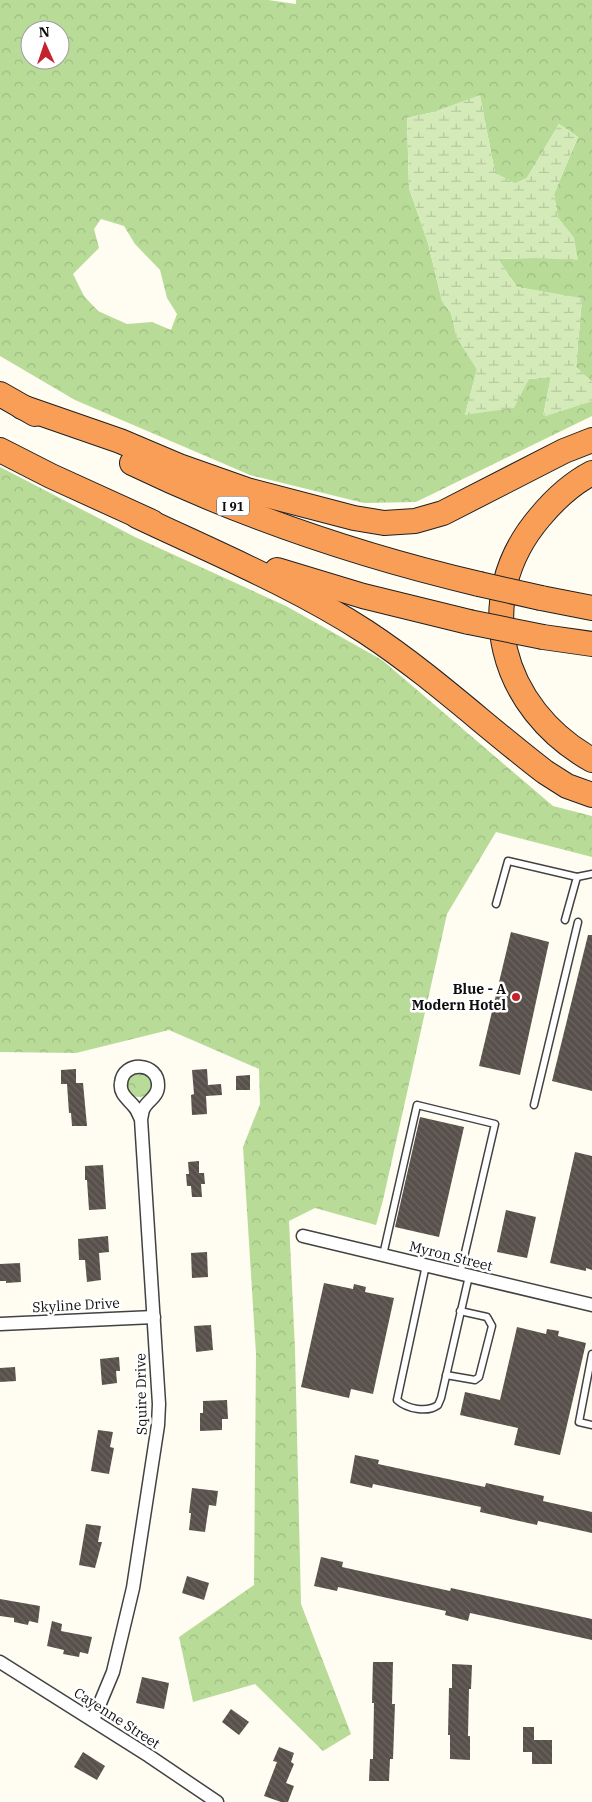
<svg xmlns="http://www.w3.org/2000/svg" width="592" height="1802" viewBox="0 0 592 1802" font-family="'IBM Plex Serif',serif">
<style>
.forest{fill:url(#forest-crowns);fill-rule:evenodd}
.wetland{fill:url(#wetland-marsh)}
.building{fill:url(#building-back-hatch)}
.lines{fill:none;stroke-linecap:round;stroke-linejoin:round}
.lane-casing{stroke:#424242;stroke-width:9}
.street-casing{stroke:#424242;stroke-width:15}
.highway-casing{stroke:#202020;stroke-width:26}
.lane{stroke:#fff;stroke-width:6}
.street{stroke:#fff;stroke-width:12}
.highway{stroke:#f89e57;stroke-width:24}
.highway-bridge-casing{stroke:#202020;stroke-width:26;stroke-linecap:butt}
.highway-bridge{stroke:#f89e57;stroke-width:24}
.poi-dot{fill:#c4222d;stroke:#fff;stroke-width:2}
.labels{text-anchor:middle;dominant-baseline:central;stroke-width:5;stroke-linejoin:round;paint-order:stroke}
.shield{fill:#fff;stroke:#575757;stroke-width:1}
.shield-label{font-size:12px;font-weight:bold;fill:#0f0f0f}
.poi-label{font-size:14px;font-weight:bold;fill:#0f0f0f;stroke:#fff;text-anchor:end}
.street-label{font-size:14px;fill:#0f0f0f;stroke:#fff}
</style>
<defs>
<pattern id="forest-crowns" width="20" height="18" patternUnits="userSpaceOnUse" patternTransform="scale(1.25)"><rect width="20" height="18" fill="#b8dc98"/><path d="M2 6a3 3 0 1 1 6 0M12 15a3 3 0 1 1 6 0" fill="none" stroke="#9dbc82"/></pattern>
<pattern id="wetland-marsh" width="20" height="14" patternUnits="userSpaceOnUse" patternTransform="scale(1.25)"><rect width="20" height="14" fill="#d4ebb9"/><path d="M1 5h8M5 5V1M11 12h8M15 12V8" fill="none" stroke="#b5c89e"/></pattern>
<pattern id="building-back-hatch" width="6" height="6" patternUnits="userSpaceOnUse" patternTransform="scale(1.25)"><rect width="6" height="6" fill="#58504b"/><path d="M-1 5l2 2M0 0l6 6M5-1l2 2" fill="none" stroke="#6b6561"/></pattern>
</defs>
<rect width="100%" height="100%" fill="#fffcf1"/>
<!-- forest -->
<g class="forest">
<path d="M0,0H268L296,4V0H592V382L576,367L582,299L517,287L498,259L533,258L574,238L558,218L554,194L578,137L559,124L527,178L515,184L495,173L480,96L434,112L407,118L409,188L428,243L442,301L451,313L457,338L477,369L465,415L529,379L551,377L543,416L592,401V416L416,502L364,503L250,475L75,400L0,356ZM30,30H60V60H30ZM101,219L124,226L135,244L160,270L167,298L177,314L171,330L152,322L127,324L98,311L84,296L73,274L99,248L94,229Z"/>
<path d="M0,467L135,537L286,606L382,660L553,806L592,816V857L496,832L447,914L383,1200L376,1225L315,1208L289,1221L295,1350L301,1604L351,1734L323,1751L255,1684L193,1702L179,1637L254,1585L256,1354L243,1147L260,1104L259,1069L169,1030L76,1053L0,1052Z"/>
<circle cx="139" cy="1085" r="12"/>
</g>
<!-- wetland -->
<path class="wetland" d="M480,95L495,173L515,183L527,178L559,124L578,137L554,194L558,218L574,238L578,260L533,258L498,259L517,287L582,298L576,367L592,382V401L543,417L551,377L529,379L514,408L465,415L477,369L457,338L451,313L442,301L428,243L409,188L407,118L434,112Z"/>
<!-- building -->
<g class="building">
<path d="M511,932L549,942L520,1075L479,1066Z"/>
<path d="M588,935H592V1091L552,1081Z"/>
<path d="M76,1069V1083H83L87,1126H72L71,1113H69L67,1084H61V1070Z"/>
<path d="M207,1069L208,1085L221,1084L222,1095L206,1096L207,1114L192,1115L191,1095L194,1094L192,1070Z"/>
<path d="M250,1075V1090H236V1076Z"/>
<path d="M420,1117L464,1127L439,1237L395,1227Z"/>
<path d="M575,1152L592,1156V1270L586,1268V1271L550,1263Z"/>
<path d="M199,1161V1173H204L205,1184H201L202,1197H192L191,1186H187L186,1174H189L188,1162Z"/>
<path d="M103,1165L106,1209L89,1210L87,1180H85V1166Z"/>
<path d="M506,1210L536,1217L527,1258L497,1252Z"/>
<path d="M108,1236L109,1252L99,1253L101,1280L87,1282L85,1260H79L78,1239Z"/>
<path d="M207,1252L208,1277L192,1278L191,1253Z"/>
<path d="M20,1263L21,1282L6,1283V1281H0V1264Z"/>
<path d="M324,1283L353,1289L354,1284L366,1287L365,1292L394,1298L373,1394L351,1389L349,1398L301,1387Z"/>
<path d="M211,1325L213,1350L196,1352L194,1326Z"/>
<path d="M517,1327L546,1334L547,1329L559,1331L558,1336L586,1343L560,1455L514,1445L518,1428L460,1415L465,1392L500,1400Z"/>
<path d="M119,1357L120,1371H116L117,1383L102,1385L100,1359Z"/>
<path d="M15,1367L16,1381L0,1382V1368Z"/>
<path d="M227,1400L228,1419H222V1430L200,1431V1413H203V1401Z"/>
<path d="M98,1430L113,1432L110,1447L114,1448L109,1474L91,1471Z"/>
<path d="M355,1455L379,1460L378,1464L485,1487L486,1483L544,1496L543,1501L592,1512V1533L538,1521L537,1525L480,1512L481,1507L373,1484L372,1488L350,1483Z"/>
<path d="M192,1488L218,1491L216,1506L209,1505L205,1532L189,1530L191,1513H189Z"/>
<path d="M86,1524L101,1526L98,1542H102L95,1568L79,1565Z"/>
<path d="M321,1557L343,1562L342,1567L450,1591L451,1588L592,1619V1640L470,1613L468,1621L445,1615L446,1611L338,1587L337,1591L314,1586Z"/>
<path d="M187,1576L209,1583L204,1600L182,1593Z"/>
<path d="M0,1599L40,1606L38,1623L29,1621L28,1625L14,1622V1618L0,1616Z"/>
<path d="M52,1621L62,1624L61,1631L92,1637L88,1654L80,1652L79,1657L63,1654L64,1650L47,1646Z"/>
<path d="M373,1662H393L392,1704H395L393,1759H390L389,1781H369L370,1759H373L374,1703H372Z"/>
<path d="M452,1664L472,1665L471,1689H469L468,1736H470V1760L450,1759V1735H448L449,1688H452Z"/>
<path d="M142,1677L169,1683L164,1709L136,1703Z"/>
<path d="M231,1709L249,1722L239,1735L222,1722Z"/>
<path d="M523,1727H534V1740H552V1764H532V1752H523Z"/>
<path d="M279,1747L294,1753L291,1762L294,1764L286,1783L294,1786L288,1802H281L264,1796L277,1762L273,1761Z"/>
<path d="M83,1752L105,1766L97,1780L74,1767Z"/>
</g>
<g class="lines">
<!-- lane casing -->
<g class="lane-casing">
<g id="lane">
<path d="M577,877L592,874"/>
<path d="M496,904L508,861L577,877L565,920"/>
<path d="M534,1105L578,922"/>
<path d="M383,1255L417,1105L495,1124L460,1274"/>
<path d="M426,1265L397,1400C407,1409 427,1413 438,1405L441,1398L469,1276"/>
<path d="M592,1354L579,1422L592,1425"/>
<path d="M446,1375L475,1380L479,1377L492,1326L487,1317L460,1311"/>
</g>
</g>
<!-- street casing -->
<g class="street-casing">
<g id="street">
<path d="M303,1236L592,1305"/>
<path d="M0,1324L154,1317"/>
<path d="M0,1662L149,1756L217,1802"/>
<path d="M93,1720L113,1672L133,1588L158,1425L159,1404L141,1119C139,1116 138,1112 136,1109C130,1100 119,1095 121,1083C123,1060 159,1062 158,1086C158,1097 148,1100 144,1108C142,1111 142,1116 141,1119"/>
</g>
</g>
<!-- highway casing -->
<g class="highway-casing">
<g id="highway">
<path d="M0,394L35,414"/>
<path d="M22,407L120,441L179,466L247,490L354,518L384,523L415,521L443,513L564,451L592,440"/>
<path d="M0,450L51,476L152,522"/>
<path d="M132,463C242,516 360,556 479,584"/>
<path d="M592,473C571,484 555,499 540,517C469,600 501,709 592,760"/>
<path d="M137,516C213,552 295,586 366,632C430,674 485,726 545,772L567,786L592,795"/>
<path d="M277,570L363,596L469,622"/>
<path d="M541,598L592,608"/>
<path d="M543,637L592,644"/>
</g>
</g>
<!-- lane -->
<use href="#lane" class="lane"/>
<!-- street -->
<use href="#street" class="street"/>
<!-- highway -->
<use href="#highway" class="highway"/>
<!-- highway-bridge casing -->
<g class="highway-bridge-casing">
<g id="highway-bridge">
<path d="M479,584L541,598"/>
<path d="M469,622L543,637"/>
</g>
</g>
<!-- highway-bridge -->
<use href="#highway-bridge" class="highway-bridge"/>
</g>
<!-- markers -->
<circle class="poi-dot" cx="516" cy="997" r="5"/>
<g class="labels">
<!-- shield labels -->
<rect class="shield" x="217" y="496.5" width="32" height="19" rx="4"/>
<g class="shield-label">
<text x="233" y="506">I 91</text>
</g>
<!-- poi labels -->
<g class="poi-label">
<text x="506" y="989">Blue - A<tspan x="506" dy="16">Modern Hotel</tspan></text>
</g>
<!-- street labels -->
<g class="street-label">
<text transform="translate(451 1256) rotate(14)">Myron Street</text>
<text transform="translate(76 1305) rotate(-3)">Skyline Drive</text>
<text transform="translate(141 1394) rotate(-91)">Squire Drive</text>
<text transform="translate(117 1718) rotate(33)">Cayenne Street</text>
</g>
</g>
<!-- north arrow -->
<g transform="translate(45 45) rotate(357)"><circle r="24" fill="#ffffff" stroke="#9f9f9f"/>
<path d="M0-4L9 19L0 12L-9 19Z" fill="#c4222d"/>
<text y="-8" font-size="14" font-weight="bold" text-anchor="middle" fill="#0f0f0f">N</text>
</g>
</svg>
